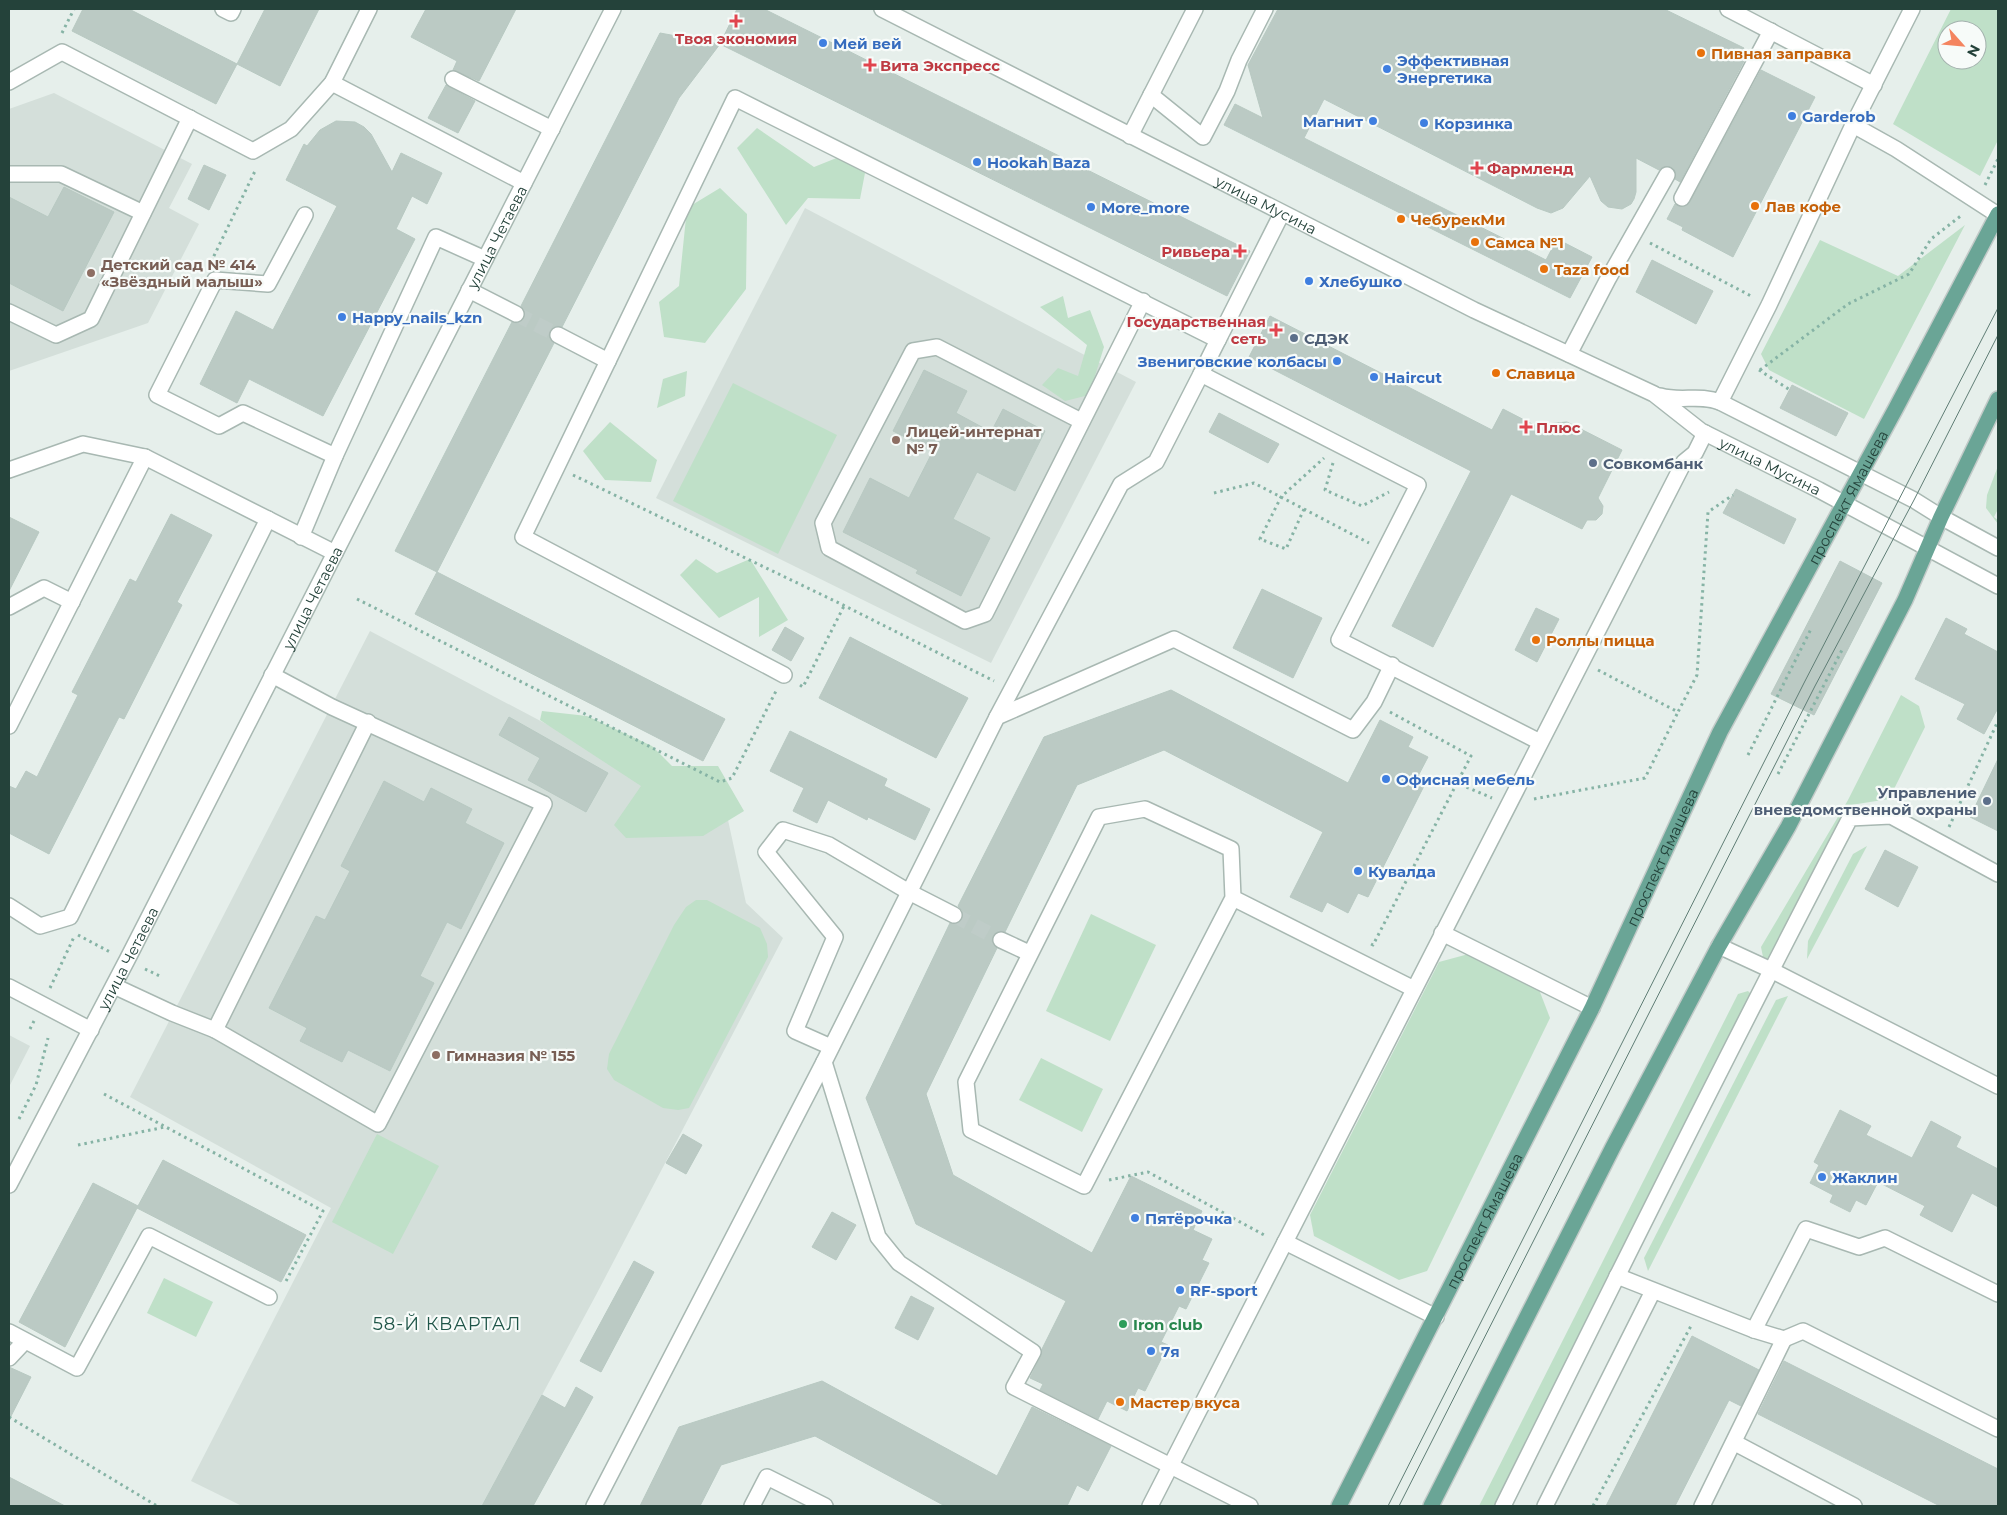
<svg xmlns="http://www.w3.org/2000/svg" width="2007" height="1515" viewBox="0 0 2007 1515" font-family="Montserrat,sans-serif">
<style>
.built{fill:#d4dfda}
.green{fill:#bfe0c8;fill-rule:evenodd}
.building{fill:#bbcac4;stroke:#b8c9c2}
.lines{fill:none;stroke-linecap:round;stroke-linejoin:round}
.minor-tunnel{stroke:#bfccc8;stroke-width:15;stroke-dasharray:15 8;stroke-linecap:butt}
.minor-casing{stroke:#a8b8b2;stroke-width:18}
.major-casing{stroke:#c2cac8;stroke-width:18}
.path{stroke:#86b3a5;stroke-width:3;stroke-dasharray:2.5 4;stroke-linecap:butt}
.minor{stroke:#fff;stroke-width:15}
.major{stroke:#6aa596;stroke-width:15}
.tram{stroke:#5f7d75;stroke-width:1}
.health-dot{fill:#e0444e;stroke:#f7fbf9;stroke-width:2}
.shop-dot{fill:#3f7fe0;stroke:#f7fbf9;stroke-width:2}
.food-dot{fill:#e8710a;stroke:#f7fbf9;stroke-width:2}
.education-dot{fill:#8d6e63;stroke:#f7fbf9;stroke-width:2}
.service-dot{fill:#5c6f8a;stroke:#f7fbf9;stroke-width:2}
.leisure-dot{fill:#2e9e5b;stroke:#f7fbf9;stroke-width:2}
.labels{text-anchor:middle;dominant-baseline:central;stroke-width:4.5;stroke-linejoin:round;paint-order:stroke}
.health-label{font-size:15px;font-weight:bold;fill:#be3a42;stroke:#f7fbf9;text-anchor:start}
.shop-label{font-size:15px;font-weight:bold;fill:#366cbe;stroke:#f7fbf9;text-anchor:start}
.food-label{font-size:15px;font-weight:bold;fill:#c56008;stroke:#f7fbf9;text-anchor:start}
.street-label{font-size:15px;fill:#24423a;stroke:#f7fbf9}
.education-label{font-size:15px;font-weight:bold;fill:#785e54;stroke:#f7fbf9;text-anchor:start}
.service-label{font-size:15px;font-weight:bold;fill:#4e5e75;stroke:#f7fbf9;text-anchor:start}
.leisure-label{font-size:15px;font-weight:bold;fill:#27864d;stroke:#f7fbf9;text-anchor:start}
.quarter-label{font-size:18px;letter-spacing:1px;fill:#1f5548;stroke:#f7fbf9}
</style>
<rect width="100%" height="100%" fill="#e6efeb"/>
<!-- built -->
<g class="built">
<path d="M54,93L192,164L169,208L199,224L148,323L9,371V109Z"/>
<path d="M805,208L1136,382L991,663L656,498Z"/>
<path d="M370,631L728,820L746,903L783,938L596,1295L482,1506H242L191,1481L331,1208L130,1097Z"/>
<path d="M9,1035L30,1046L9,1087Z"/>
</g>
<!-- green -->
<g class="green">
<path d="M1951,9H1998V140L1980,176L1893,124ZM1947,30H1977V60H1947Z"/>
<path d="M757,128L814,167L839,157L865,173L860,199L808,198L786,225L737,148Z"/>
<path d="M720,188L747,214L746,289L705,343L664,337L659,302L679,286L687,208Z"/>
<path d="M1965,225L1864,419L1769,370L1761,354L1820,240L1898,276Z"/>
<path d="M1063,296L1068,318L1090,310L1104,347L1089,395L1065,401L1042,385L1058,368L1078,376L1087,345L1040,307Z"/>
<path d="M687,371L685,396L657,408L663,379Z"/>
<path d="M733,383L837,435L778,554L673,501Z"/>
<path d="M610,422L657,460L651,482L605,480L583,451Z"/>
<path d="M1998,466V509L1994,517L1998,520V524L1986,508L1987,495Z"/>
<path d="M696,559L717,573L750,559L788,620L759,637V597L719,618L680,575Z"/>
<path d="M1901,695L1919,706L1925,727L1889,799L1851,805L1769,959L1763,957L1761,947L1848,800Z"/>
<path d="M542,711L587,716L652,746L672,766H718L744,811L703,836L626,838L614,825L641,786L540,720Z"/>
<path d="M1867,846L1807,959L1808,941L1853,854Z"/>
<path d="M696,900H707L760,928L767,944L768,957L689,1108L678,1110L663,1108L614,1080L607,1069L609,1054L674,925L686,907Z"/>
<path d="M1091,914L1156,945L1110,1041L1046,1011Z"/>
<path d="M1476,952L1538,987L1550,1018L1427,1271L1399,1280L1314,1236L1310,1215L1439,962Z"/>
<path d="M1748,991L1753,996L1496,1506H1479L1738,994Z"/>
<path d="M1788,996L1648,1271L1644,1258L1776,1000Z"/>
<path d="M1041,1058L1103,1089L1082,1132L1019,1100Z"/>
<path d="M377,1134L439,1166L393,1254L332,1222Z"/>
<path d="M164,1278L213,1302L196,1337L147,1313Z"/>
</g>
<!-- building -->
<g class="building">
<path d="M83,9H129L237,64L216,104L72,31Z"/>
<path d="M265,9H319L280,86L237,64Z"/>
<path d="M426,9H516L479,81L453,70L457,61L411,37Z"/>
<path d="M737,9H764L1250,251L1227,296L720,44Z"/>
<path d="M1278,9H1664L1744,48L1739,59L1744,61L1680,182L1675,179V171L1671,167H1663L1659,170L1636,158V192L1634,199L1631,204L1622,209L1608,207L1601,201L1590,176L1563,208L1551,213L1537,208L1324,99L1304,138L1546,260L1557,239L1592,257L1570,298L1224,125L1235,104L1263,118L1248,65Z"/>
<path d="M660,33L720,44L679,98L562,327L557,326L550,330L549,336L554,343L437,572L395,551L512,322L517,323L524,319L525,313L521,306Z"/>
<path d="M1761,70L1815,97L1733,257L1682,230L1683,227L1667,219L1675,204L1683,207L1690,202Z"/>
<path d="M446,85L475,101L458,133L428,118Z"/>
<path d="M336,121L355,122L364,127L371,134L392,172L401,153L442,173L427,204L412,196L396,229L415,239L323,416L249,379L237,403L200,384L236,311L273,330L337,206L286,180L304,144L307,146L320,130Z"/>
<path d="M204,165L226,175L209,210L188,199Z"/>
<path d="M64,187L114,212L63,311L9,283V197L48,217Z"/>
<path d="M1652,260L1713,291L1696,324L1636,292Z"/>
<path d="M1270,316L1492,430L1503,409L1534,425L1567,422L1622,450L1598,498L1603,506L1602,514L1596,520H1587L1582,529L1511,494L1433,647L1392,626L1471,471L1249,357Z"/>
<path d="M924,370L967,391L956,413L991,432L1003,409L1045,431L1015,491L977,472L953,519L990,538L961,596L916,573L918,570L843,532L870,478L909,498L933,451L893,431Z"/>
<path d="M1792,385L1848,413L1836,436L1780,408Z"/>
<path d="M1219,413L1279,444L1268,463L1209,432Z"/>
<path d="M1736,489L1796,519L1784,544L1723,513Z"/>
<path d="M171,514L212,535L177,602L182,605L124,719L119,717L49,854L9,833V786L16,789L26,771L37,777L78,695L72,692L112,614L130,579L136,582Z"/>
<path d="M9,517L39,532L9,591Z"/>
<path d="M1840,561L1882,583L1814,715L1771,694Z"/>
<path d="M437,572L725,719L703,761L415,614Z"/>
<path d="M1262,589L1322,618L1293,678L1233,648Z"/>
<path d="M1536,608L1559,619L1537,662L1515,650Z"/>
<path d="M1946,618L1967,629L1964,634L1998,652V708L1984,734L1957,719L1965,704L1915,679Z"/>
<path d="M785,627L804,638L791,661L772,650Z"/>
<path d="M850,637L968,698L936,758L819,698Z"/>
<path d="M1171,690L1348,783L1380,720L1413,737L1408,747L1428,757L1417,778L1426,782L1368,897L1358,893L1348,913L1327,902L1322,912L1290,897L1323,832L1164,750L1077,785L1005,932L1000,931L993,936L992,941L997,948L926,1094L953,1175L1092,1253L1131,1176L1202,1211L1193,1230L1212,1239L1202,1260L1209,1263L1186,1309L1179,1306L1161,1342L1168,1345L1145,1391L1138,1388L1127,1411L1107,1401L1098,1419L1040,1390L1043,1384L1030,1378L1041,1356L1042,1349L1066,1301L916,1224L866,1098L950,923H959L963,919L962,910L958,906L1044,737Z"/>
<path d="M509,717L608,773L586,812L528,780L540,758L499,735Z"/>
<path d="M790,731L887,779L884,786L930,809L915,840L868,817L867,820L828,800L817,823L793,811L804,788L770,771Z"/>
<path d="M1998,759V831L1970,817Z"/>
<path d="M384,781L424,802L431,788L472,809L465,823L504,843L461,929L447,922L420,976L434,983L390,1071L348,1050L342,1062L300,1041L307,1028L269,1008L316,916L325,920L350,871L341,866Z"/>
<path d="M1885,850L1918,867L1898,907L1865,889Z"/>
<path d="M1840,1110L1871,1126L1866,1135L1912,1158L1931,1121L1961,1137L1956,1147L1998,1169V1207L1972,1193L1952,1232L1920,1215L1925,1206L1878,1182L1866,1205L1856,1200L1850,1212L1830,1202L1833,1195L1810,1183L1819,1165L1814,1162Z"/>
<path d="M683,1134L702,1145L686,1174L666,1163Z"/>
<path d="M163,1160L306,1235L281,1282L137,1208L65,1347L19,1322L93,1183L138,1206Z"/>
<path d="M832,1212L856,1225L836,1260L812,1247Z"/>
<path d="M634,1261L654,1272L601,1372L580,1361Z"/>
<path d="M911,1296L934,1308L918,1340L895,1328Z"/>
<path d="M1692,1336L1759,1370L1741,1406L1729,1400L1675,1506H1606Z"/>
<path d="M1784,1361L1998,1469V1506H1940L1758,1414Z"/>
<path d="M9,1367L31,1377L9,1420Z"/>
<path d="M822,1381L997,1476L1032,1407L1111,1446L1088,1491L1077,1485L1067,1506H945L815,1436L721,1465L700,1506H640L679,1427Z"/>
<path d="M576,1387L593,1397L533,1506H482L542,1395L565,1408Z"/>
<path d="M9,1477L65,1506H9Z"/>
</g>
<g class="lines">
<!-- minor-tunnel -->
<g class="minor-tunnel">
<path d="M516,314L558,335"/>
<path d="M954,915L1001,940"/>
</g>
<!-- minor casing -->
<g class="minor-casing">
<g id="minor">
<path d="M223,9L231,13L233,9"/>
<path id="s1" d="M882,9L1474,310L1654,394L1701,431L1819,490L1998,586"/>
<path d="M1728,9L1874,85"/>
<path d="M453,79L552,129"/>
<path d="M9,82L62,52L253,151L291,129L332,83L369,9"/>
<path d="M332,83L524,183"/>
<path d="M1151,95L1203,137L1227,91L1239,60L1265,9"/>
<path d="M1853,125L1896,149L1998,215"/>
<path d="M1130,136L1195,9"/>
<path d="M9,174H61L143,213"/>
<path d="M1682,198L1771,31"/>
<path d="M305,215L268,284L215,280L157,395L219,426L243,413L335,456"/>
<path d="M469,290L516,314"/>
<path d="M9,312L56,335L91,319L190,118"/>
<path d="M558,335L608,361L735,98L1218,340L1201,374L1418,485L1339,640L1540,742"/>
<path d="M1218,340L1282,213"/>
<path d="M1569,354L1608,279L1667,175"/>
<path d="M608,361L523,537L784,675"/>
<path d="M1660,396C1681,402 1699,394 1720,402L1914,500L1941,517L1998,548"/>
<path d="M1720,402L1769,305L1853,125L1912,9"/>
<path d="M1081,421L937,347L913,351L823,523L829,548L965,621L985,614L1143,301"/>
<path d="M9,470L83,444L145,457L335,553"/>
<path d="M301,537L335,456L436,237L485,259"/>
<path d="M9,607L44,588L72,602"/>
<path d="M997,717L1121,484L1156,462L1201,374"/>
<path d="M9,726L145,457"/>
<path d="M1233,898L1084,1186L971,1130L966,1082L1099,817L1145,809L1231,849L1233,898L1414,989"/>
<path d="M9,906L40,926L70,917L268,519"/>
<path d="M1442,933L1592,1008"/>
<path d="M1001,940L1029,953"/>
<path d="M1719,946L1771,970L1998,1086"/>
<path d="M114,986L172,1013L215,1030L378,1124L544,804L332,707L272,675"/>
<path d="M9,987L91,1030"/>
<path d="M215,1030L368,722"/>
<path d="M831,1047L795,1031L835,937L766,852L783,830L829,845L909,892L954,915"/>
<path d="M824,1062L878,1237L899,1263L1033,1352L1014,1387L1250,1506"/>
<path id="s2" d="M9,1185L127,960L613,9"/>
<path d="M1285,1242L1436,1317"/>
<path d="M1617,1276L1754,1330L1784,1339L1803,1331L1998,1429"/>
<path d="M1754,1330L1806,1229L1859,1247L1885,1238L1998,1294"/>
<path d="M9,1332L77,1368L149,1236L269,1297"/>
<path d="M9,1358L25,1341"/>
<path d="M1737,1444L1854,1506"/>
<path d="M594,1506L824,1062L997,717L1174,639L1353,730L1374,702L1392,665"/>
<path d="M752,1506L767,1477L825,1506"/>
<path d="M1150,1506L1684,462L1695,453L1705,433"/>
<path d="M1503,1506C1617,1276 1731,1046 1850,818L1891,816L1998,874"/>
<path d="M1545,1506L1653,1291"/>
<path d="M1702,1506L1784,1339"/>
</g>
</g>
<!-- major casing -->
<g class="major-casing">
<g id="major">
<path id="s3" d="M1339,1506L1592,1008L1720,732L1896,408L1998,214"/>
<path d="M1431,1506L1613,1147L1719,946L1788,827L1905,600L1941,517L1998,399"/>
</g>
</g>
<!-- path -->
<g class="path">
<path d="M62,33L74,9"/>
<path d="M1985,185L1998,159"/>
<path d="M1650,243L1753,297"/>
<path d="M211,262L256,169"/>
<path d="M1759,370L1790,390"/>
<path d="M1760,370L1848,304L1909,274L1931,239L1962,215"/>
<path d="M1333,463L1325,490L1362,506L1389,492"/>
<path d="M573,475L841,604L994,681"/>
<path d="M1214,493L1254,483L1369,543"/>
<path d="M1304,509L1286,549L1260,539L1281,497L1324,458"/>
<path d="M357,599L720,782L732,778L776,691"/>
<path d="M1598,670L1678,712L1697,675L1708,512L1733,495"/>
<path d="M800,685L803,687L844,606"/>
<path d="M1390,712L1471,756L1457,783"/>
<path d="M1748,755L1811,629"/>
<path d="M1778,774L1843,648"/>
<path d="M1534,799L1645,778L1678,712"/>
<path d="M1949,827L1998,721"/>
<path d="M78,935L110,952"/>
<path d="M1371,944L1373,945L1457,783L1492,798"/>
<path d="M145,969L162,977"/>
<path d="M50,988L74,937"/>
<path d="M30,1029L34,1021"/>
<path d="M104,1094L323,1211L285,1283"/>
<path d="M19,1119L36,1085L48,1038"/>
<path d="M78,1145L165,1127"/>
<path d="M1109,1180L1148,1172L1266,1236"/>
<path d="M9,1417L157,1506"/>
<path d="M1593,1506L1691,1326"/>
</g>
<!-- minor -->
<use href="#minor" class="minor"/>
<!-- major -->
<use href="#major" class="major"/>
<!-- tram -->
<g class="tram">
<path d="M1388,1506L1804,683L1998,308"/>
<path d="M1399,1506L1815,686L1914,500L1998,335"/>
</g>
</g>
<!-- markers -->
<g class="health-dot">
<path d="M733.5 13.5h5v5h5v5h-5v5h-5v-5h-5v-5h5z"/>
<path d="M867.5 57.5h5v5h5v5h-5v5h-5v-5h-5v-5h5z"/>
<path d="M1474.5 160.5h5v5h5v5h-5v5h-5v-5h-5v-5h5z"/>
<path d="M1237.5 243.5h5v5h5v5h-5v5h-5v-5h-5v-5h5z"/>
<path d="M1273.5 322.5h5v5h5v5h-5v5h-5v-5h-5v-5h5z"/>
<path d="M1523.5 419.5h5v5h5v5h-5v5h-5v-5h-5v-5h5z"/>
</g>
<g class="shop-dot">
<circle cx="823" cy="43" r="5"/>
<circle cx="1387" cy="69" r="5"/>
<circle cx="1792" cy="116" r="5"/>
<circle cx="1373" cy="121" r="5"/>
<circle cx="1424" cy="123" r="5"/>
<circle cx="977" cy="162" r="5"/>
<circle cx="1091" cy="207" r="5"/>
<circle cx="1309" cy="281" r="5"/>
<circle cx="342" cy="317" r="5"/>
<circle cx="1337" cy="361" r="5"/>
<circle cx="1374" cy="377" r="5"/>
<circle cx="1386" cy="779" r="5"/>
<circle cx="1358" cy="871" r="5"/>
<circle cx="1822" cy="1177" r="5"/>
<circle cx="1135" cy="1218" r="5"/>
<circle cx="1180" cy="1290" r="5"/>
<circle cx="1151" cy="1351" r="5"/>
</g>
<g class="food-dot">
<circle cx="1701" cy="53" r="5"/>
<circle cx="1755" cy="206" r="5"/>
<circle cx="1401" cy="219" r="5"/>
<circle cx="1475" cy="242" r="5"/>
<circle cx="1544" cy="269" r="5"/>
<circle cx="1496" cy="373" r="5"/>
<circle cx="1536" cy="640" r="5"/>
<circle cx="1120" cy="1402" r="5"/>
</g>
<g class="education-dot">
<circle cx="91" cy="273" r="5"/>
<circle cx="896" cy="440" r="5"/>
<circle cx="436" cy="1055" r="5"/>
</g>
<g class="service-dot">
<circle cx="1294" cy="338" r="5"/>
<circle cx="1593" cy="463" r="5"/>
<circle cx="1987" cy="801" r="5"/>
</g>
<circle class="leisure-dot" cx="1123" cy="1324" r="5"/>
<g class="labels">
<!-- health labels -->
<g class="health-label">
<text x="736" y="38" text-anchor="middle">Твоя экономия</text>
<text x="880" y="65">Вита Экспресс</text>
<text x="1487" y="168">Фармленд</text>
<text x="1230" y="251" text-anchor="end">Ривьера</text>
<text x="1266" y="321" text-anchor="end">Государственная<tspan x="1266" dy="17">сеть</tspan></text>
<text x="1536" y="427">Плюс</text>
</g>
<!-- shop labels -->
<g class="shop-label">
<text x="833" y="43">Мей вей</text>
<text x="1397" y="60">Эффективная<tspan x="1397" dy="17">Энергетика</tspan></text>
<text x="1802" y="116">Garderob</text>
<text x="1363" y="121" text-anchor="end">Магнит</text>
<text x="1434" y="123">Корзинка</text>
<text x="987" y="162">Hookah Baza</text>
<text x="1101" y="207">More_more</text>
<text x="1319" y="281">Хлебушко</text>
<text x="352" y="317">Happy_nails_kzn</text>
<text x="1327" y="361" text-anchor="end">Звениговские колбасы</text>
<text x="1384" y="377">Haircut</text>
<text x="1396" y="779">Офисная мебель</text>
<text x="1368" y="871">Кувалда</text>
<text x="1832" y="1177">Жаклин</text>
<text x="1145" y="1218">Пятёрочка</text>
<text x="1190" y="1290">RF-sport</text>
<text x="1161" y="1351">7я</text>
</g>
<!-- food labels -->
<g class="food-label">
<text x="1711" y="53">Пивная заправка</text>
<text x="1765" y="206">Лав кофе</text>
<text x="1411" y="219">ЧебурекМи</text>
<text x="1485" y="242">Самса №1</text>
<text x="1554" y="269">Taza food</text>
<text x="1506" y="373">Славица</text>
<text x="1546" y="640">Роллы пицца</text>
<text x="1130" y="1402">Мастер вкуса</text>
</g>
<!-- street labels -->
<g class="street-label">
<text stroke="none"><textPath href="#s1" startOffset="431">улица Мусина</textPath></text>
<text stroke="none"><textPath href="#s2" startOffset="1066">улица Четаева</textPath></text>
<text stroke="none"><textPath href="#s1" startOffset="1000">улица Мусина</textPath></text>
<text stroke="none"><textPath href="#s3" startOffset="1130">проспект Ямашева</textPath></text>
<text stroke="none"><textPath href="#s2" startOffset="661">улица Четаева</textPath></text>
<text stroke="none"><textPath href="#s3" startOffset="725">проспект Ямашева</textPath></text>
<text stroke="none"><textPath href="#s2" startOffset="256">улица Четаева</textPath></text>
<text stroke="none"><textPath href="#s3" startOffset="320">проспект Ямашева</textPath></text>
</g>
<!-- education labels -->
<g class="education-label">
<text x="101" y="264">Детский сад № 414<tspan x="101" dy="17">«Звёздный малыш»</tspan></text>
<text x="906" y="431">Лицей-интернат<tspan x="906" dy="17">№ 7</tspan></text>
<text x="446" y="1055">Гимназия № 155</text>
</g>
<!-- service labels -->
<g class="service-label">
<text x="1304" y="338">СДЭК</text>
<text x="1603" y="463">Совкомбанк</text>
<text x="1977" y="792" text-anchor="end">Управление<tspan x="1977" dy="17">вневедомственной охраны</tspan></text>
</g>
<!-- leisure labels -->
<g class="leisure-label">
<text x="1133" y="1324">Iron club</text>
</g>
<!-- quarter labels -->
<g class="quarter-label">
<text x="447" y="1324">58-Й КВАРТАЛ</text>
</g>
</g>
<!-- border -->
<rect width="2007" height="1515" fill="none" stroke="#24423a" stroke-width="20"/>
<!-- north arrow -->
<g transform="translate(1962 45) rotate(117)"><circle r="24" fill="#f7fbf9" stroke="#a3b1ad"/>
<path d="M0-4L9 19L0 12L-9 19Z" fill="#f4845f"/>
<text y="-8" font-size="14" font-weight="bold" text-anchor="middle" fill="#24423a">N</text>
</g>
</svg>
